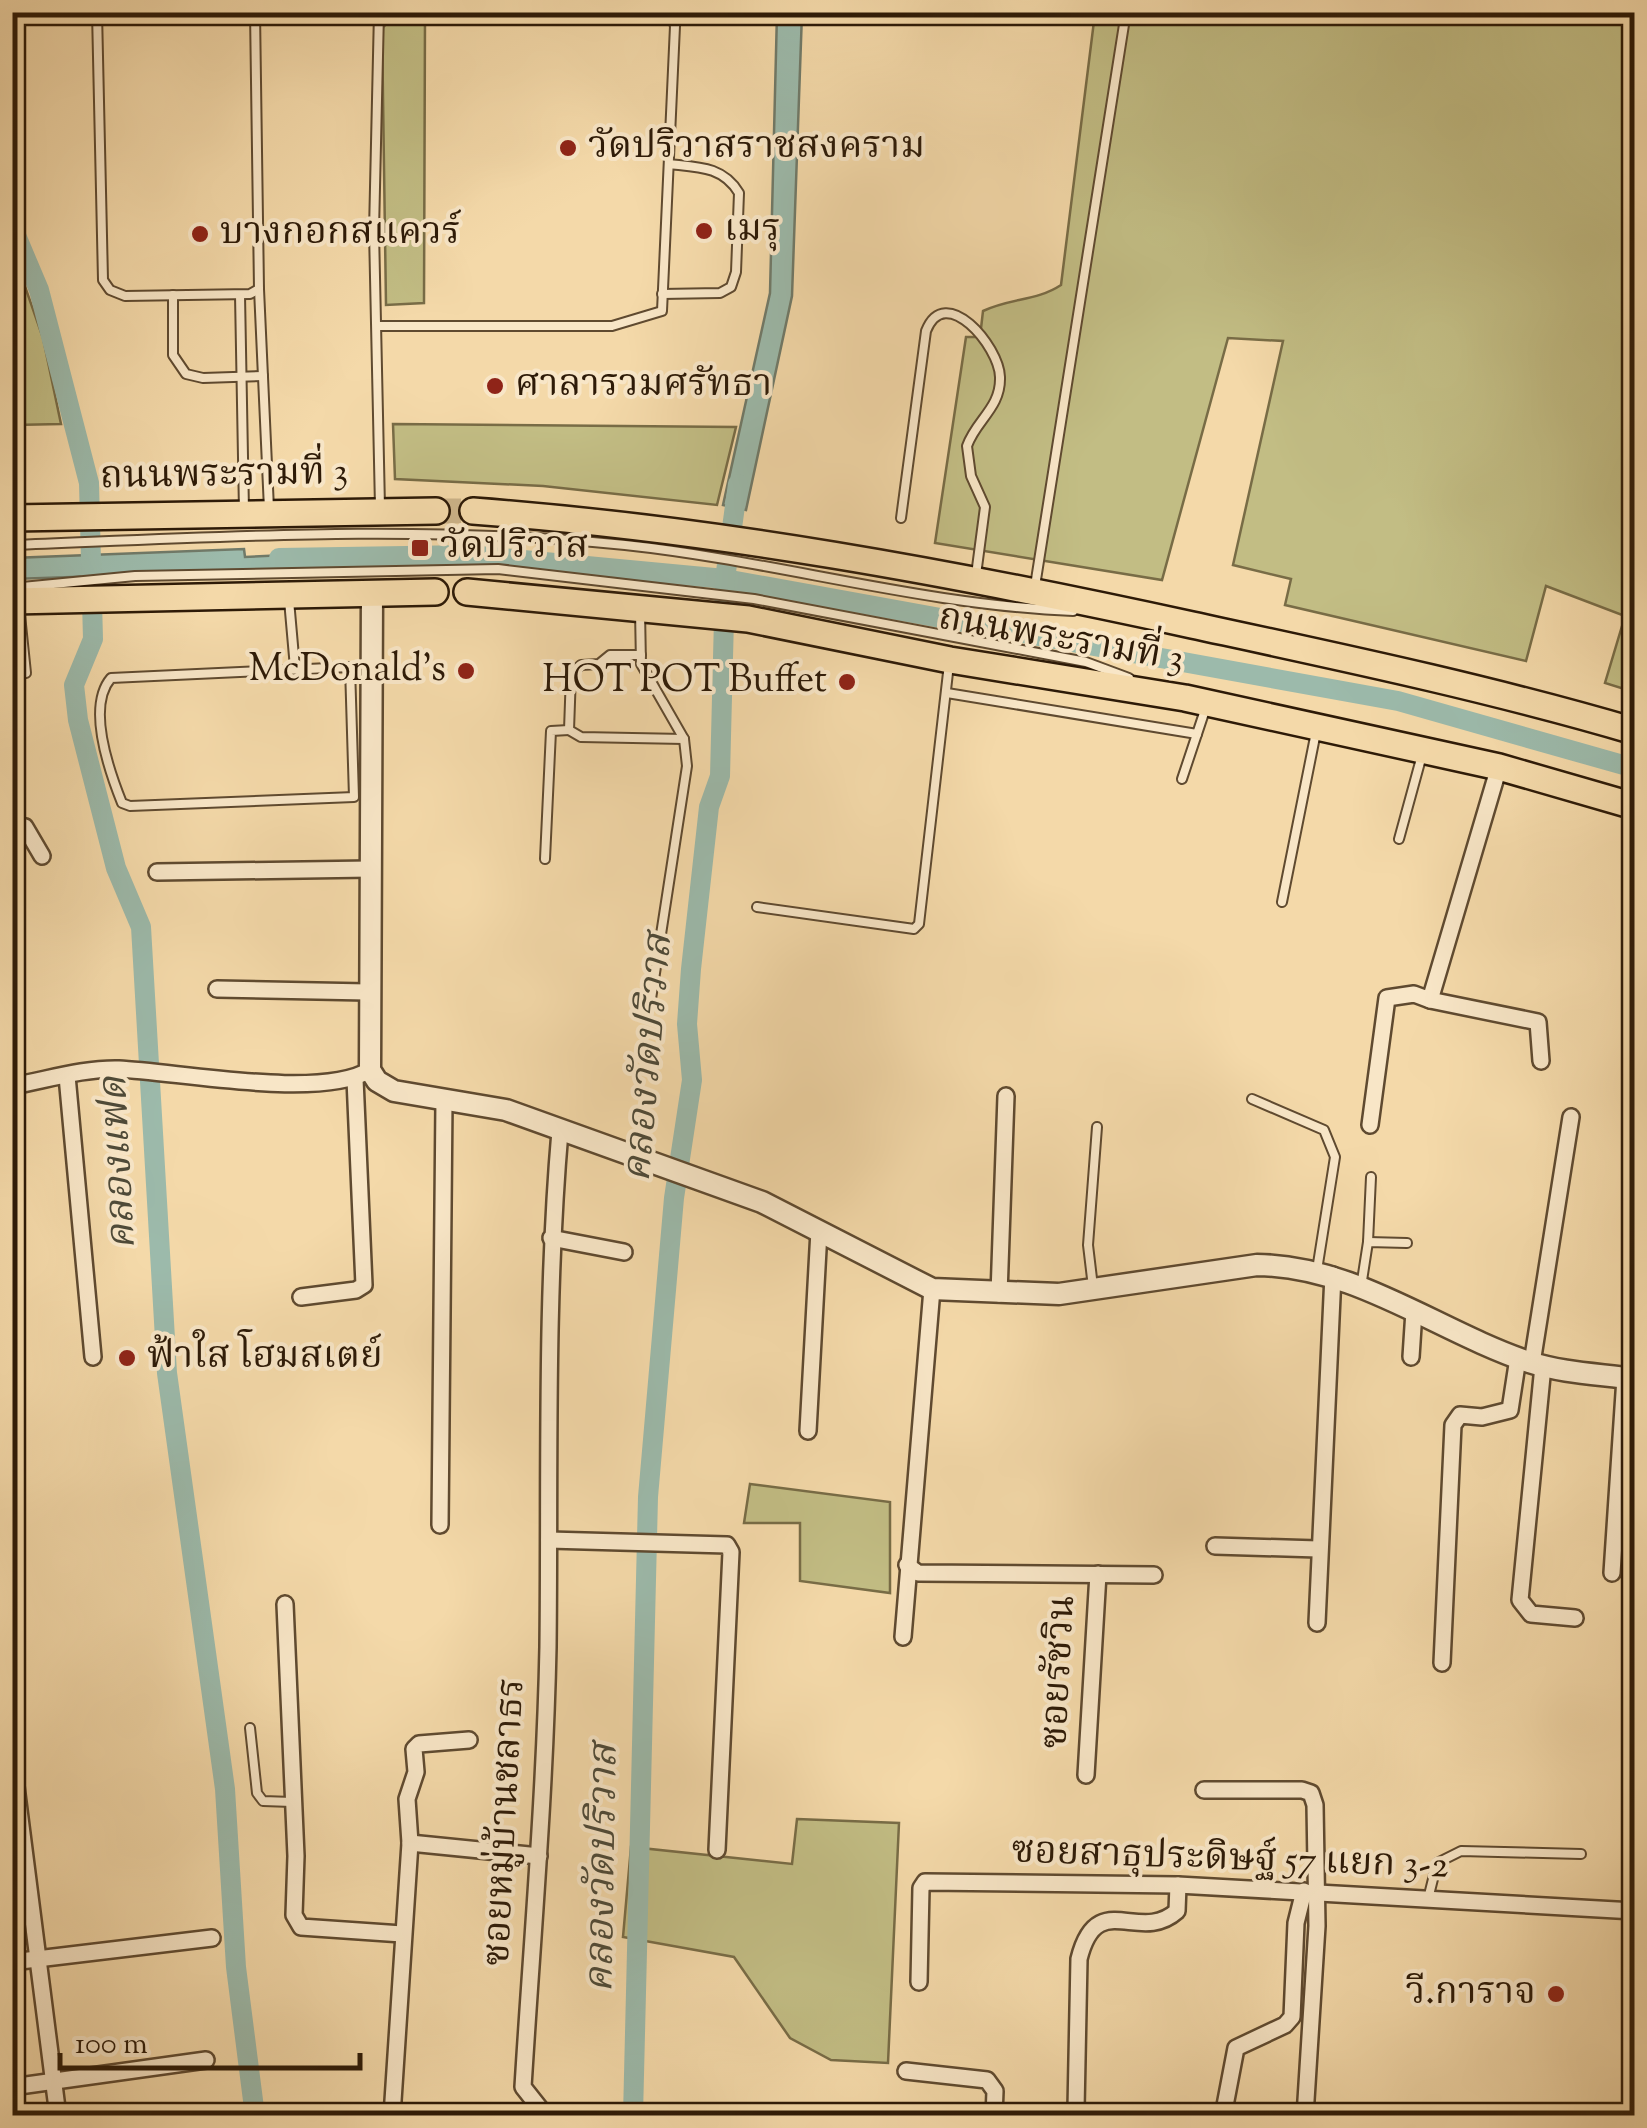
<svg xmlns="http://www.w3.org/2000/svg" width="1647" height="2128" viewBox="0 0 1647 2128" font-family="'Sorts Mill Goudy','Noto Serif Thai',serif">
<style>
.green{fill:#c2bd84;stroke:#786c46;stroke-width:2.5}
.water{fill:#9cbaab;stroke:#707a69;stroke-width:2.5}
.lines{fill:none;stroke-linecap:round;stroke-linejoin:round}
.canal{stroke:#9cbaab;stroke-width:20}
.primary-tunnel{stroke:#ccb389;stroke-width:25;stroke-dasharray:25 12;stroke-linecap:butt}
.service-casing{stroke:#5f4a30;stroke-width:12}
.minor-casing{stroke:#5f4a30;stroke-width:20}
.tertiary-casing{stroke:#5f4a30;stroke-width:25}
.primary-casing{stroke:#2d1a07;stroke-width:30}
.service{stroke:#f8e6c7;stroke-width:8}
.minor{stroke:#f8e6c7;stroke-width:15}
.tertiary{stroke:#f8e6c7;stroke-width:20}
.primary{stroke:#f4d9a9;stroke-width:25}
.poi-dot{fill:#8f2418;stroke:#f8e6c7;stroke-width:4}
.labels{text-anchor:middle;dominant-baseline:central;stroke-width:8;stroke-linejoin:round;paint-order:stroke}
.poi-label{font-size:38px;fill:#2d1a07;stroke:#f8e6c7;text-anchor:start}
.street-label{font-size:38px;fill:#2d1a07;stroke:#f8e6c7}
.water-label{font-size:40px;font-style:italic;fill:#4e4a38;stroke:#f8e6c7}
</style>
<rect width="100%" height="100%" fill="#f4d9a9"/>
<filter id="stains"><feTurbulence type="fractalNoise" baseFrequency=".002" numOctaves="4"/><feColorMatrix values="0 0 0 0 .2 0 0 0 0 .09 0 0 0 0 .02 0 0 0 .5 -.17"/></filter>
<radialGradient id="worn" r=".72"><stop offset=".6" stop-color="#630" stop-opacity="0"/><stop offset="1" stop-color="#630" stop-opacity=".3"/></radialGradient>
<!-- green -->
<g class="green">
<path d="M1095,13H1634V692L1605,683L1625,616L1546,586L1526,661L1285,605L1291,579L1233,565L1283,341L1228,338L1162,580L935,543L966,337H980L983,311C1010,298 1037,301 1061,285Z"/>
<path d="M396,15H425L424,303L386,305L382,28Z"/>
<path d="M13,252L43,338L61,424L13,425Z"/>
<path d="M393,424L736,427L717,505L543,486L395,479Z"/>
<path d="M750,1484L890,1502V1593L800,1581V1523H744Z"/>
<path d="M797,1819L899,1823L888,2063L831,2060L790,2038L734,1957L623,1937L631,1847L792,1864Z"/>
</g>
<!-- water -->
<g class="water">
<path d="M777,13H802L792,296L746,510L723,505L770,293Z"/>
<path d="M244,549L245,557L306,554L307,569L13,579L12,558Z"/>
</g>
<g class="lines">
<!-- canal -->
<g class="canal">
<path d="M12,226L39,290L89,483L93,639L74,685L78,720L116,868L141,927L167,1373L225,1789L236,1967L255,2116"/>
<path d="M279,558L469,555L725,579L1398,701L1634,768"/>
<path d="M633,2116L648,1497L674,1198L692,1080L687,1024L691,969L709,807L720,776L725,579L738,484"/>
</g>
<!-- primary-tunnel -->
<path class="primary-tunnel" d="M436,511H473"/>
<!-- service casing -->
<g class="service-casing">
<g id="service">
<path d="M97,12L103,280L110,290L125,296L250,294L259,289L255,12"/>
<path d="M379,12L374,231L380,507"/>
<path d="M259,289L269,509"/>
<path d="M662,294L720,293L731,287L736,272L739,193C723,166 697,167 669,164"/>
<path d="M173,295V355L186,374L203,378L263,376"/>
<path d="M240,295L244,511"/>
<path d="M377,326H612L662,311L675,26L669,12"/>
<path d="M901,518L926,331C945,282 999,346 1000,377C1001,408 976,420 967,446L971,476L985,507L976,575"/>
<path d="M12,545C217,537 420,524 625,545C775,561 922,605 1073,611"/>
<path d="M1035,586L1126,12"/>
<path d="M12,588L135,576L498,569L754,599L1086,662L1129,678"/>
<path d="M289,600L295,668"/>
<path d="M19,605L26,673"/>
<path d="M640,611L641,664L684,739L687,766L651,999"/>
<path d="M641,655H610L599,664L581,665L571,674L569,730L581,737L684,739"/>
<path d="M350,667L354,797L130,806L122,803C110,773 86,707 111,678Z"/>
<path d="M947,693L1197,734"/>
<path d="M1182,779L1206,707"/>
<path d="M1399,839L1422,755"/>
<path d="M545,859L551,731L569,730"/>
<path d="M1282,902L1316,732"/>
<path d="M757,907L914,929L919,924L949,664"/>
<path d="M1252,1099L1324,1130L1335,1157L1317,1270"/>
<path d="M1368,1242L1371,1177"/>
<path d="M1093,1287L1088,1245L1097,1127"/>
<path d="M1361,1287L1368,1242L1407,1243"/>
<path d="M250,1728L257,1793L263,1801L292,1802"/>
<path d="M1428,1899L1437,1863L1461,1851L1581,1854"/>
</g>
</g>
<!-- minor casing -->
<g class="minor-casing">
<g id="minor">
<path d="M12,825L25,827L42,856"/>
<path d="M157,872L370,869"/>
<path d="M217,989L367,992"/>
<path d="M1430,1000L1538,1022L1541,1061"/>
<path d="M67,1076L93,1357"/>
<path d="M12,1086C46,1080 84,1068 119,1069C180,1072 320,1100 370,1070"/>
<path d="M1370,1125L1387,998L1414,994L1430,1000L1499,767"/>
<path d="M551,1238L624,1252"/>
<path d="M999,1294L1006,1096"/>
<path d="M301,1297L356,1290L364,1285L355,1079"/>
<path d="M1411,1357L1414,1311"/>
<path d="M1532,1363L1571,1117"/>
<path d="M1543,1366L1520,1600L1531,1614L1575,1618"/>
<path d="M808,1431L819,1231"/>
<path d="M440,1525L444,1101"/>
<path d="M549,1540L727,1545L731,1552L717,1850"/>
<path d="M1215,1546L1318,1549"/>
<path d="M907,1565L918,1573L1154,1575"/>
<path d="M1612,1573L1625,1378"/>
<path d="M285,1604L296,1856L294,1915L301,1927L402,1934"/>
<path d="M1317,1623L1333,1275"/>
<path d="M903,1637L932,1289"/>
<path d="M1442,1663L1453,1425L1460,1415L1482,1417L1510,1410L1518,1358"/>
<path d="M12,1755L58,2116"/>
<path d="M1086,1775L1098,1574"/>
<path d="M1204,1790H1302L1311,1793L1315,1805L1317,1926L1305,2116"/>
<path d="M410,1843L539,1856"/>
<path d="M12,1962L212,1938"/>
<path d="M919,1982L921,1888L925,1882L1178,1885L1634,1911"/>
<path d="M906,2071L987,2080L995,2091L994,2116"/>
<path d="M12,2087L206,2060"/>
<path d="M1076,2109L1079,1959C1097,1887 1139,1945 1177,1911L1178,1885"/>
<path d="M392,2116L410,1843L407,1799L416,1772L414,1749L419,1744L469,1740"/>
<path d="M546,2116L523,2087C532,1940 545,1794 548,1647C550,1474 545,1304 560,1131"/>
<path d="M1223,2116L1236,2048L1285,2025L1292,2017L1296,1923L1304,1891"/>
</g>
</g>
<!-- tertiary casing -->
<g class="tertiary-casing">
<path id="tertiary" d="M372,594L370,1070L377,1081L394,1091L506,1110L762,1202L932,1289L1059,1294L1257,1265C1356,1266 1437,1331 1529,1362C1563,1373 1599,1374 1634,1379"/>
</g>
<!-- primary casing -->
<g class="primary-casing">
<g id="primary">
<path d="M473,511C716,529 954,573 1192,625C1340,657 1488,688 1634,731"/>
<path d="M12,518L436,511"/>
<path d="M467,592L748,619L950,660L1185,698L1499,767L1634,806"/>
<path d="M12,601L435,592"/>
</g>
</g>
<!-- service -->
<use href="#service" class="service"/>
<!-- minor -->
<use href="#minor" class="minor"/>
<!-- tertiary -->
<use href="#tertiary" class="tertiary"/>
<!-- primary -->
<use href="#primary" class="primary"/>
</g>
<!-- markers -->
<g class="poi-dot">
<circle cx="568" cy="148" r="10"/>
<circle cx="704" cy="231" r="10"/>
<circle cx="200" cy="234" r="10"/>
<circle cx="495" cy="386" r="10"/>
<rect x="410" y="538" width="20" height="20" rx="5"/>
<circle cx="466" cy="671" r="10"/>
<circle cx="847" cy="682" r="10"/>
<circle cx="127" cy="1358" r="10"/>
<circle cx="1556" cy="1994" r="10"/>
</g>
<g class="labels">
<!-- poi labels -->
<g class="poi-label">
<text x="588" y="148">วัดปริวาสราชสงคราม</text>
<text x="724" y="231">เมรุ</text>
<text x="220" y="234">บางกอกสแควร์</text>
<text x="515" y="386">ศาลารวมศรัทธา</text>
<text x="440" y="548">วัดปริวาส</text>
<text x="446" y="671" text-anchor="end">McDonald's</text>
<text x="827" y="682" text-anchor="end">HOT POT Buffet</text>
<text x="147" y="1358">ฟ้าใส โฮมสเตย์</text>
<text x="1536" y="1994" text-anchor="end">วี.การาจ</text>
</g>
<!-- street labels -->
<g class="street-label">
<text transform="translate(224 476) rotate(-1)">ถนนพระรามที่ 3</text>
<text transform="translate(1061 640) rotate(10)">ถนนพระรามที่ 3</text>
<text transform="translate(1060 1672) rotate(-87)">ซอยรัชวิน</text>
<text transform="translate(506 1822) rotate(-87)">ซอยหมู่บ้านชลาธร</text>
<text transform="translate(1230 1860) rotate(2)">ซอยสาธุประดิษฐ์ 57 แยก 3-2</text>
</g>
<!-- water labels -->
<g class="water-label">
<text transform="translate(650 1058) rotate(-85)">คลองวัดปริวาส</text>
<text transform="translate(120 1163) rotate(-93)">คลองแฟด</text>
<text transform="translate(604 1868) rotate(-89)">คลองวัดปริวาส</text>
</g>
</g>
<!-- margin -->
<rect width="1647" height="2128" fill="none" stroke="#f4d9a9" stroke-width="50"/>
<rect x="15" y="15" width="1617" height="2098" fill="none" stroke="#2d1a07" stroke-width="5"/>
<rect x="25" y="25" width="1597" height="2078" fill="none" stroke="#2d1a07" stroke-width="2.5"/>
<!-- scale -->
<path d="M60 2053v15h300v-15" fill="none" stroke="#2d1a07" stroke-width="5"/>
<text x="75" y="2053" font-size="30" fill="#2d1a07" stroke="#f8e6c7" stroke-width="8" paint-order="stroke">100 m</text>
<rect width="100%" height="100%" filter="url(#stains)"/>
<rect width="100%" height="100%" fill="url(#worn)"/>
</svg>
